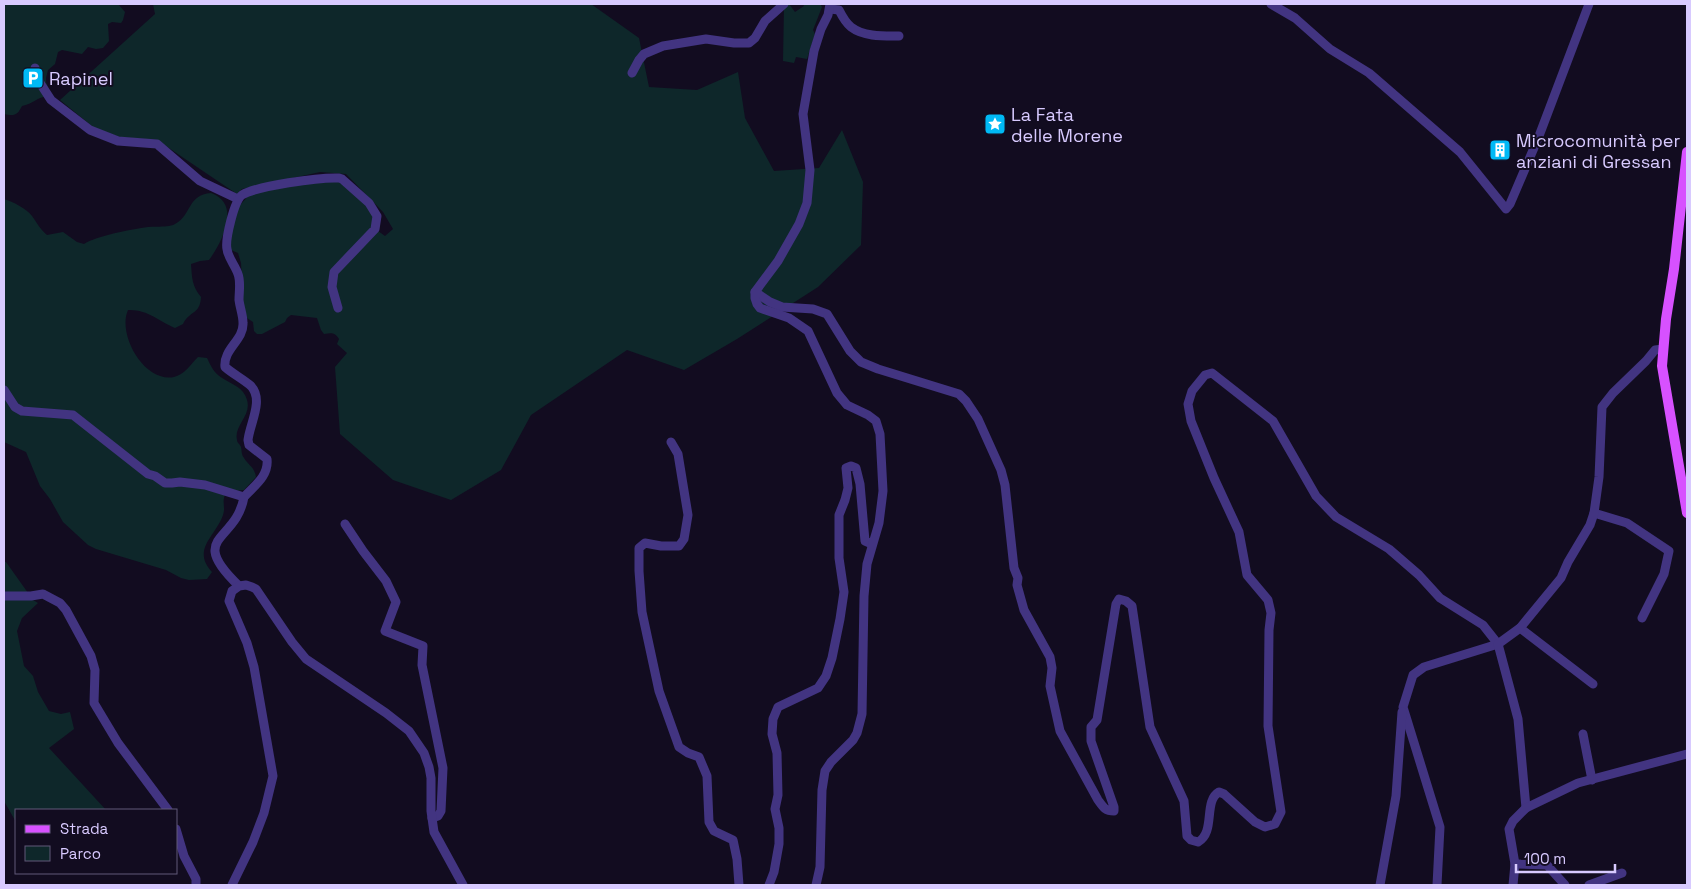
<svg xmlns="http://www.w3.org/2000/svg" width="1691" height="889" viewBox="0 0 1691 889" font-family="'Space Grotesk',sans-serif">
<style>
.green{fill:#0e272a}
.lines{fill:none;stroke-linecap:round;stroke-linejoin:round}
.minor{stroke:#423481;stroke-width:9}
.major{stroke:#d751ff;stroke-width:10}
.labels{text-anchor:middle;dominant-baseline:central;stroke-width:4;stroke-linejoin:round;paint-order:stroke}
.poi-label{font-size:18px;fill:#d8caff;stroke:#120c20;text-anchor:start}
</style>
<rect width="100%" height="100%" fill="#120c20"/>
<!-- green -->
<g class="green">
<path d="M4,4H118L125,12L123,20L121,23L112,22L108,24L109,41L103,48L96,49L88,47L82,54L62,50L58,52L55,64L48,70L46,78V82L50,92L48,96C37,97 33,104 22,106C17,116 14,116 4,114Z"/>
<path d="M153,4H591L639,38L649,87L697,90L738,72L745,118L774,171L819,168L842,130L863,182L861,245L818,287L737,339L684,370L627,350L531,415L501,470L451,500L393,480L340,434L335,367L347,353L337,344L339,339C335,332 331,333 324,334L321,330L317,318L291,315L287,318L285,322L262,334H257L254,331L253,322L244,316L241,263L238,253L231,250L229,242L236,210L241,204L249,195L289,185L338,181L369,207L378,231L385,236L393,229L383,212L346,174L320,172L242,189L237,194L157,140L119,137L93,127L60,100L155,14Z"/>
<path d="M789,4L795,12L804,6L803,4H820L822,7L813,30L815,34L807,59L796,57L794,63L783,61L784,7Z"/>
<path d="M211,193C242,204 222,242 209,260L200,261L191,264C192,278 192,286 201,297C200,315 190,310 183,324L175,328C159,321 147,309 128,310C117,334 144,383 174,377C184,375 191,364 198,357L207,358C210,364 213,371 218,375C225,381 238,385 243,392C258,413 233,423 237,440C237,443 240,444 241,447C242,451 241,454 244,458C249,466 254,466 256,477L244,490L226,492C221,503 226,506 223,515C216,536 191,549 212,572L207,579L189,580L181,578L166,570L96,549L88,545L63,522L50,499L40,486L26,452L4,442V199C13,202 26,208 32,216C37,223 40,229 47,235L63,232L77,242L84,244C96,236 132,229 148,227C156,226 168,228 175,224C192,215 187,195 211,193Z"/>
<path d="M4,562H6L33,600L38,603L22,618L17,631L24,666L33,676L38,692L49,711L61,714L70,712L74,729L49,748L106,810H16V822L4,801Z"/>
</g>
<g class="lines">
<!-- minor -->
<g class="minor">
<path d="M1271,4L1295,18L1330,49L1369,73L1460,152L1506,209L1510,204L1539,136L1589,4"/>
<path d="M830,9L839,10C842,16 846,23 851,27C864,37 884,36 899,36"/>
<path d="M35,68L40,83L51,100L90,130L118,141L157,144L200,181L238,199"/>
<path d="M632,73L639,60L644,54L663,46L706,39L734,43H749L755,38L765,21L784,4"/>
<path d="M755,292L770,302L782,307L813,309L827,314L850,351L861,362L878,369L959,394L966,401L978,419L1001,470L1005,485L1014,568L1018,578L1017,585L1024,610L1050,657L1052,668L1050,686L1060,731L1098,800C1103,807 1105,811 1114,811V807L1091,741V727L1097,720L1116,604L1119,599L1126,601L1132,606L1150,727L1184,801L1187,836L1191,840L1198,842C1216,832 1203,801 1219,792L1224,794L1255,822L1265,827L1275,824L1281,812L1268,726L1269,630L1271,613L1268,600L1247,575L1239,532L1214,478L1191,421L1188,404L1192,391L1205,375L1212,373L1273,421L1316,496L1336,517L1389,549L1419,575L1440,598L1483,625L1498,644L1424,667L1413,675L1403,707L1440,827L1437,885"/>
<path d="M4,390L15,407L22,411L73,415L148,474L155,476L165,483H172L180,482L205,485L244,497C236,543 186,535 239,586"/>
<path d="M671,442L678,454L688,515L684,539L679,546H661L645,543L639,548V571L642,612L659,691L679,747L688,753L699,757L707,776L709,822L714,831L733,840L737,859L739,885"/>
<path d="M244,497C254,486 269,476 267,459L249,445L248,440C250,423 264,400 251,386C243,379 233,374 225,367C223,349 244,340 243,323C243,315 240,308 239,300C239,291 241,282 238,274C235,265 228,258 227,249C225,240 234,201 242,195C256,186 320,177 339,178L342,179L369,203L377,216L375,229L334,272L332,287L338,308"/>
<path d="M1594,513L1627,523L1669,551L1664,574L1642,618"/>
<path d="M345,524L363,551L386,581L396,602L385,631L423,646L422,665L443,768L441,811L438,816L432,818"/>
<path d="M4,596H31L43,594L60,603L66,610L91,656L95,670L94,703L118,743L168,810"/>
<path d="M1520,628L1593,684"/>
<path d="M1583,734L1592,780"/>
<path d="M1526,808L1518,719L1498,644L1520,628L1561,578L1568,562L1590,525L1594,513L1599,477L1602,407L1613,393L1646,361L1655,350L1663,349"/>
<path d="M176,829L184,856L196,879V885"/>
<path d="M1515,864L1547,865L1565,885"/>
<path d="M232,885L253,842L264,813L273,776L254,667L247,643L229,601L232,591L239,586L246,585L252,587L256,589L292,642L306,659L386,713L409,731L424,753L429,767L431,778V811L434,832L463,885"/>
<path d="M769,885L774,872L779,844V828L775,809L778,795L777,753L772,734L773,719L778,707L818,688L826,676L832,658L840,619L844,592L839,558V515L845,500L848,488L846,468L851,466L856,468L860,484L865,541L872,544"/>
<path d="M816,885L820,867L822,790L825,771L831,762L853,740L857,733L862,714L864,596L867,564L879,523L883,491L880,434L876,421L868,415L847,405L837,393L808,331L789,318L760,308L757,304L755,298V292L778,261L799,224L807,203L810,170L803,114L814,51L821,29L828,15L830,4"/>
<path d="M1380,885L1396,796L1402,712"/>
<path d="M1513,885L1515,864L1509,829L1513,821L1526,808L1578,783L1687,754"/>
<path d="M1589,885L1622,873"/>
</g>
<!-- major -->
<path class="major" d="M1687,152L1674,269L1666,319L1662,366L1687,513"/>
</g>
<!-- icons -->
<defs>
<g id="parking-square" transform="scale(1.125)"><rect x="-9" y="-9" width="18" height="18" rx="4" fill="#00b9f5" stroke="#120c20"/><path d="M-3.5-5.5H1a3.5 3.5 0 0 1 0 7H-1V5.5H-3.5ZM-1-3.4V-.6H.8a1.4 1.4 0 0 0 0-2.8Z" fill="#fff"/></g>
<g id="sight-square" transform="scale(1.125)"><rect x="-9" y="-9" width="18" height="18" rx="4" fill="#00b9f5" stroke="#120c20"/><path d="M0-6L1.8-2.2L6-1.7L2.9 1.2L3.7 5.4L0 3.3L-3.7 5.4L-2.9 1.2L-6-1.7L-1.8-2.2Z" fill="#fff"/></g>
<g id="building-square" transform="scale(1.125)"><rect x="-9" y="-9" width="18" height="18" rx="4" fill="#00b9f5" stroke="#120c20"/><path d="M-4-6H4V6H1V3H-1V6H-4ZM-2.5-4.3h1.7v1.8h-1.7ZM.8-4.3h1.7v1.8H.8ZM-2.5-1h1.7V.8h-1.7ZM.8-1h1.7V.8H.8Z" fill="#fff"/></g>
</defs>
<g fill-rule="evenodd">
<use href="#parking-square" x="33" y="78"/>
<use href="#sight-square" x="995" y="124"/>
<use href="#building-square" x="1500" y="150"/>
</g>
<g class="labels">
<!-- poi labels -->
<g class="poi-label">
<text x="49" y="78">Rapinel</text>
<text x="1011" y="114">La Fata<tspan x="1011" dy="21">delle Morene</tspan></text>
<text x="1516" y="140">Microcomunità per<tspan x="1516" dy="21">anziani di Gressan</tspan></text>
</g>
</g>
<!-- border -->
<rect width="1691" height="889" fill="none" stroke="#d8caff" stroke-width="10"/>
<!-- legend -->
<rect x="15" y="809" width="162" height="65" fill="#120c20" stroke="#615879"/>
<rect x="25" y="825" width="25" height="8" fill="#d751ff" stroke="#615879"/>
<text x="60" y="834" font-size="15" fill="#d8caff">Strada</text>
<rect x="25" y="846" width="25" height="15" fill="#0e272a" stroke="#615879"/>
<text x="60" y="859" font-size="15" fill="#d8caff">Parco</text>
<!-- scale -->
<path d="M1516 864v8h99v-8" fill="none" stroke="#d8caff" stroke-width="2.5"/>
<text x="1524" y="864" font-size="15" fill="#d8caff" stroke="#120c20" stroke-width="4" paint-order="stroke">100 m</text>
</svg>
